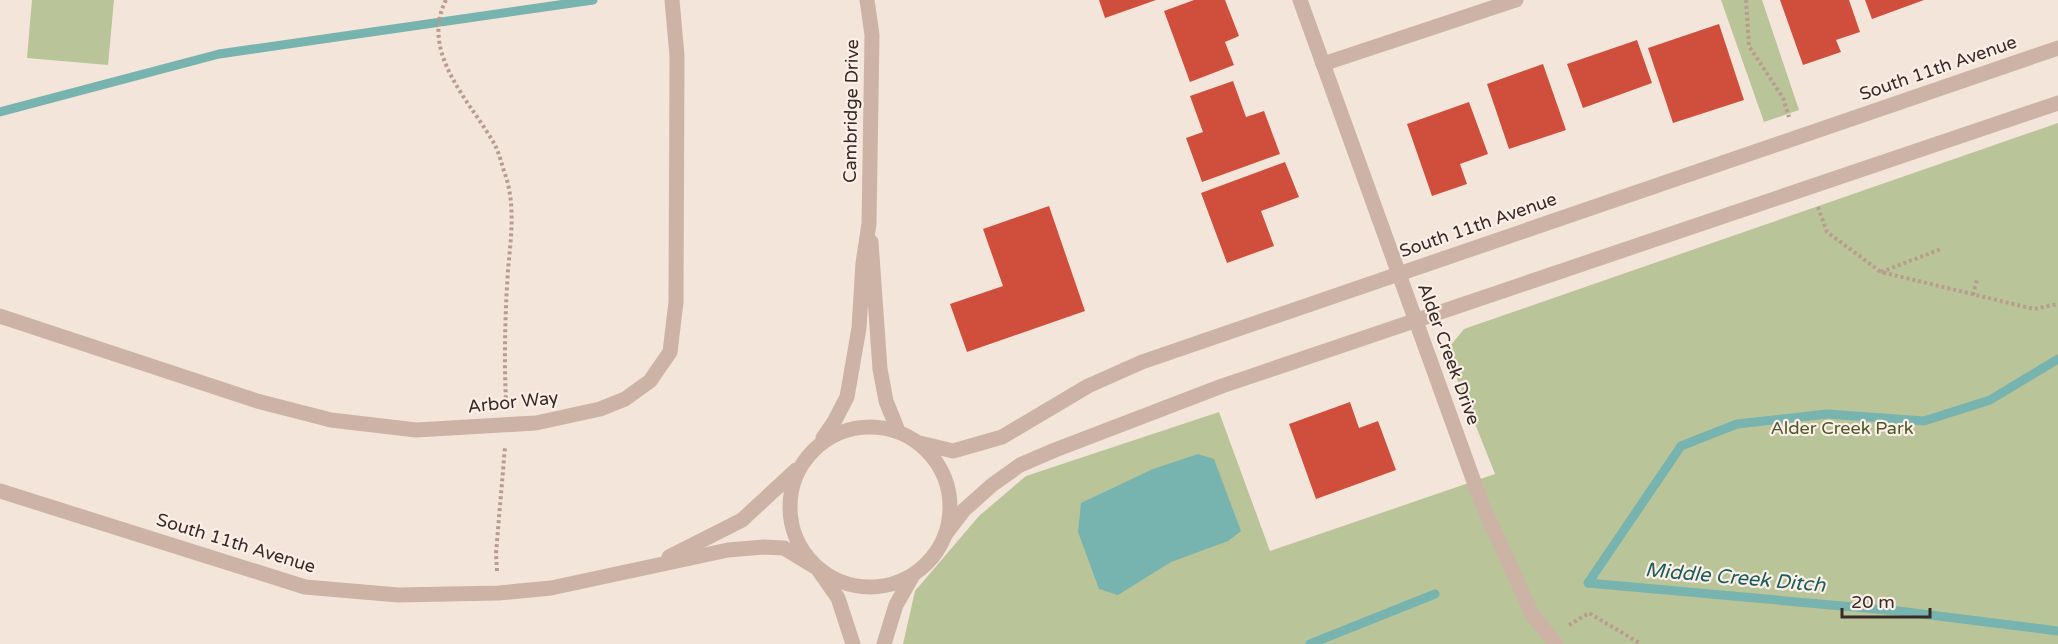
<svg xmlns="http://www.w3.org/2000/svg" width="2058" height="644" viewBox="0 0 2058 644" font-family="'Varela Round',sans-serif">
<style>
.green{fill:#bac499}
.water{fill:#77b3af}
.lines{fill:none;stroke-linecap:round;stroke-linejoin:round}
.stream{stroke:#77b3af;stroke-width:9}
.building{fill:#d04f3c}
.path{stroke:#b99c8f;stroke-width:4;stroke-dasharray:3 3;stroke-linecap:butt}
.minor{stroke:#cdb3a5;stroke-width:15}
.labels{text-anchor:middle;dominant-baseline:central;stroke-width:4.5;stroke-linejoin:round;paint-order:stroke}
.street-label{font-size:18px;fill:#382a27;stroke:#fbefe7}
.park-label{font-size:18px;fill:#4c5829;stroke:#fbefe7}
.water-label{font-size:20px;font-style:italic;fill:#195d5a;stroke:#fbefe7}
</style>
<rect width="100%" height="100%" fill="#f4e5da"/>
<!-- green -->
<g class="green">
<path d="M32,0H114L108,65L27,58Z"/>
<path d="M1721,0H1762L1799,110L1764,122Z"/>
<path d="M2058,123V644H903L915,591L979,516L1026,476L1219,412L1270,551L1495,474L1446,351L1464,329Z"/>
</g>
<!-- water -->
<path class="water" d="M1198,454L1214,459L1241,531L1228,541L1171,562L1118,595L1099,589L1078,532L1081,503L1153,469Z"/>
<g class="lines">
<!-- stream -->
<g class="stream">
<path d="M0,112L219,54L593,0"/>
<path d="M2058,359L1990,400L1924,421L1827,414L1737,424L1681,446L1588,583L1898,611L2058,631"/>
<path d="M1310,644L1435,594"/>
</g>
</g>
<!-- building -->
<g class="building">
<path d="M1099,0H1156L1105,18Z"/>
<path d="M1194,0H1225L1239,36L1225,42L1234,65L1190,82L1164,11Z"/>
<path d="M1780,0H1849L1860,32L1836,40L1841,52L1803,65Z"/>
<path d="M1865,0H1924L1872,19Z"/>
<path d="M1719,24L1744,100L1673,123L1648,48Z"/>
<path d="M1637,40L1652,83L1583,108L1567,64Z"/>
<path d="M1543,64L1566,130L1509,149L1487,84Z"/>
<path d="M1233,81L1246,117L1264,111L1280,154L1202,182L1186,138L1203,132L1190,96Z"/>
<path d="M1469,102L1488,154L1460,164L1467,184L1432,196L1407,124Z"/>
<path d="M1285,162L1299,197L1261,211L1274,246L1227,263L1201,193Z"/>
<path d="M1049,206L1085,311L967,352L950,304L1003,286L983,229Z"/>
<path d="M1350,402L1359,428L1378,421L1396,470L1316,499L1289,424Z"/>
</g>
<g class="lines">
<!-- path -->
<g class="path">
<path d="M446,0C419,53 471,102 495,145C499,153 501,162 504,171C516,203 511,237 508,270C505,315 504,359 506,403"/>
<path d="M1746,0L1749,46L1783,98L1789,117"/>
<path d="M1818,207L1827,232L1881,272L2034,309L2058,304"/>
<path d="M1881,272L1941,249"/>
<path d="M1973,295L1977,279"/>
<path d="M497,571L496,553L505,447"/>
<path d="M1569,625L1589,613L1641,644"/>
</g>
<!-- minor -->
<g class="minor">
<path d="M1300,0L1482,504L1533,616L1556,644"/>
<path d="M1323,64L1516,0"/>
<path d="M871,242L880,369L886,401L898,431"/>
<path d="M0,316L257,401L331,420L416,430L536,423L600,409L625,399L650,381L670,352L676,302L677,56L672,0"/>
<circle cx="870" cy="507" r="80"/>
<path d="M823,438L834,422L847,397L859,328L863,263L869,224L872,35L867,0"/>
<path d="M920,443L953,451L1002,437L1088,386L1142,362L2058,48"/>
<path d="M0,491L305,587L398,595L499,593L551,588L728,550L764,547L784,548L817,568L838,598L853,644"/>
<path d="M945,535L964,510L992,485L1020,465L1055,450L1222,386L2058,103"/>
<path d="M669,557L742,520L796,470"/>
<path d="M884,644L896,605L913,575"/>
</g>
</g>
<g class="labels">
<!-- street labels -->
<g class="street-label">
<text transform="translate(1938 68) rotate(-19)">South 11th Avenue</text>
<text transform="translate(851 111) rotate(-89)">Cambridge Drive</text>
<text transform="translate(1478 225) rotate(-19)">South 11th Avenue</text>
<text transform="translate(1449 354) rotate(70)">Alder Creek Drive</text>
<text transform="translate(513 402) rotate(-6)">Arbor Way</text>
<text transform="translate(236 543) rotate(17)">South 11th Avenue</text>
</g>
<!-- park labels -->
<g class="park-label">
<text x="1842" y="428">Alder Creek Park</text>
</g>
<!-- water labels -->
<g class="water-label">
<text transform="translate(1735 578) rotate(5)">Middle Creek Ditch</text>
</g>
</g>
<!-- scale -->
<path d="M1842 608v9h88v-9" fill="none" stroke="#382a27" stroke-width="3"/>
<text x="1851" y="608" font-size="18" fill="#382a27" stroke="#fbefe7" stroke-width="4.5" paint-order="stroke">20 m</text>
</svg>
